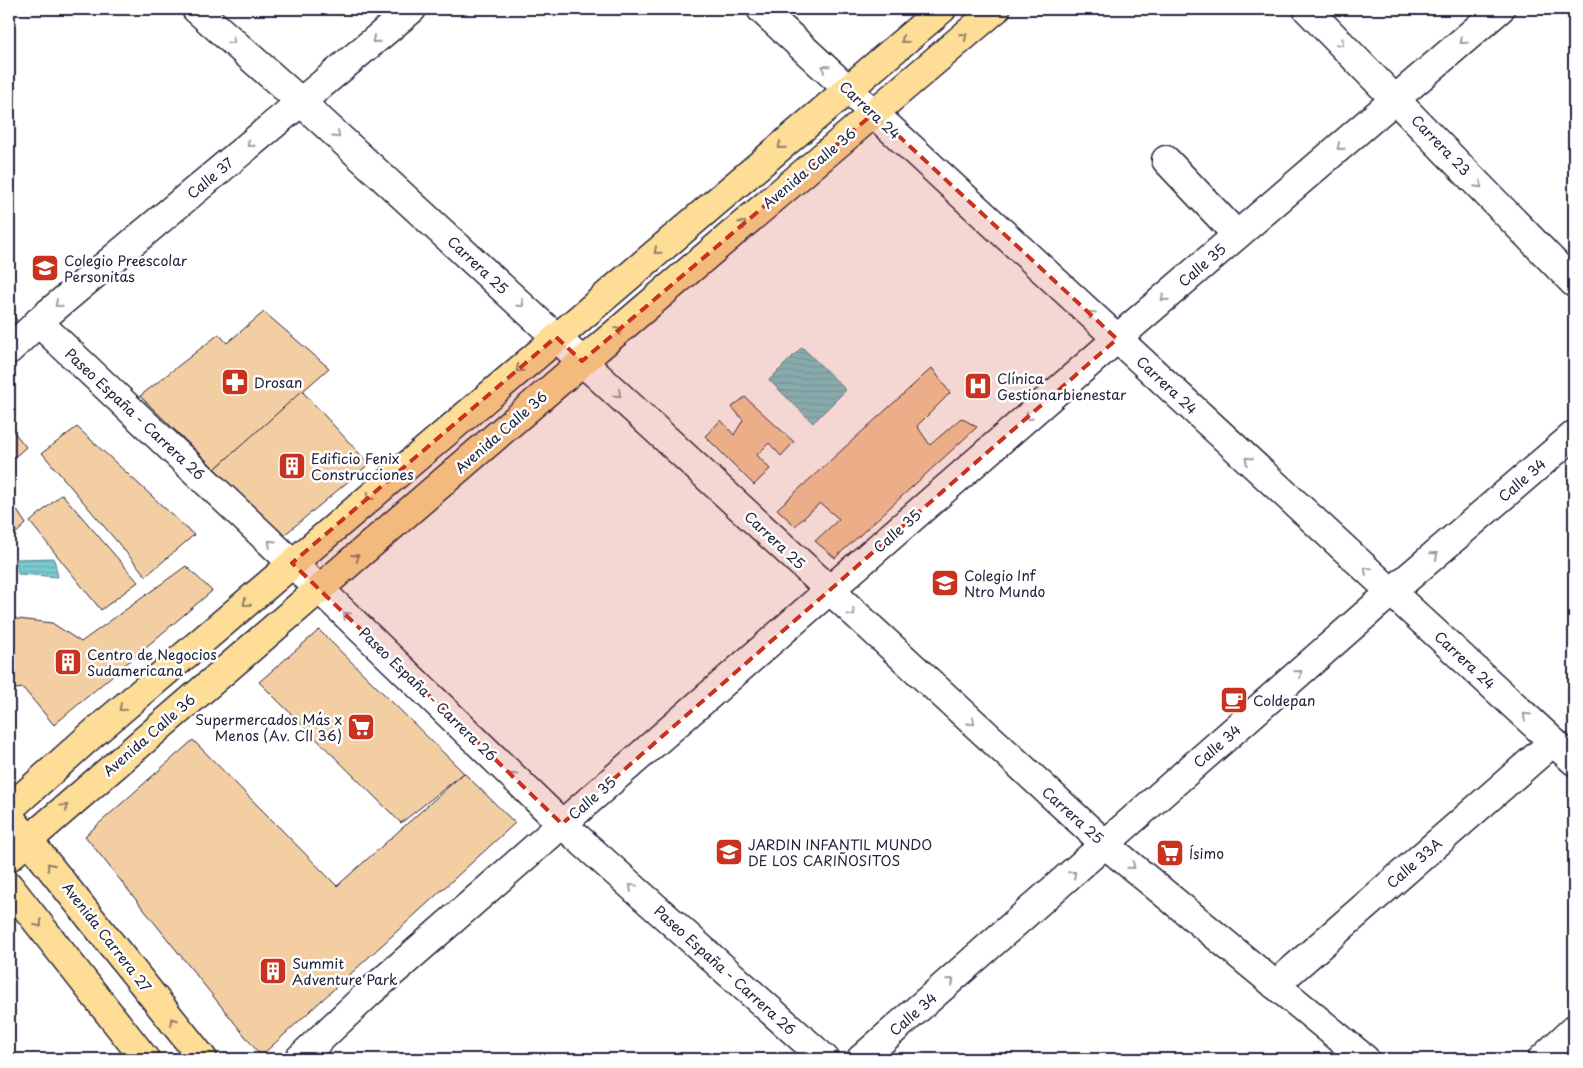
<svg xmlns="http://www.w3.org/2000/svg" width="1583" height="1068" viewBox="0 0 1583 1068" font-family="'Playpen Sans',sans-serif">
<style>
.water{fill:url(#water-rules);stroke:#568694}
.building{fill:#f4cea3;stroke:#22223b}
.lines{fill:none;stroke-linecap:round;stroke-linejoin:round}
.minor-casing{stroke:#22223b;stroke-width:31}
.major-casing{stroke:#22223b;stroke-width:31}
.highway-casing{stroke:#22223b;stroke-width:31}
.minor{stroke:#fff;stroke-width:28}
.major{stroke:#fedd96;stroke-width:28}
.highway{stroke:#fedd96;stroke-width:28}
.oneway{stroke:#908068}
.oneway2{stroke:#9c9ca7}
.marked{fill:#c8321e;fill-opacity:0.2;stroke:#c8321e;stroke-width:4;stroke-dasharray:10 6;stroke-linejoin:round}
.labels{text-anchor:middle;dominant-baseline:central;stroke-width:5;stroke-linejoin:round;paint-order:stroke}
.street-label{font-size:14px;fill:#22223b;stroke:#fff}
.poi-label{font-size:14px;fill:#22223b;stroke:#fff;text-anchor:start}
</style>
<defs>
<pattern id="water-rules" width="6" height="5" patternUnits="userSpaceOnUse" patternTransform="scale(1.25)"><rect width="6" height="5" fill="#78c9d0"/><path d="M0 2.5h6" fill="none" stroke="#68acb4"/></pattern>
</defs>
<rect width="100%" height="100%" fill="#fff"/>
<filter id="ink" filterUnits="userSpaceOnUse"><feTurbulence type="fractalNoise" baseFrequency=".02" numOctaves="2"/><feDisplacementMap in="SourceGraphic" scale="10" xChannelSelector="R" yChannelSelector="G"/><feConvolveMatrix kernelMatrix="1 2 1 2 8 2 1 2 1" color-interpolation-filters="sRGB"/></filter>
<g filter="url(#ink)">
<!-- water -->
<g class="water">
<path d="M802,347L846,390L813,423L769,380Z"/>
<path d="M54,558L58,577L18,574L16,559Z"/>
</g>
<!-- building -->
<g class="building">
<path d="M9,310L17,320L9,327Z"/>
<path d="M264,312L329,368L215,469L140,396L219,334L227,343Z"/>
<path d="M932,368L950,393L917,426L930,445L961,418L977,427L835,558L815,541L839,519L820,503L795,526L777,509Z"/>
<path d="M302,391L369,464L283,536L215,469Z"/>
<path d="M745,397L794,442L781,456L769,443L757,455L770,469L754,485L705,436L721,420L734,435L743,420L732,407Z"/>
<path d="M9,426L26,447L9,462Z"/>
<path d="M77,427L194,535L146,576L42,453Z"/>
<path d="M62,494L138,582L101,610L30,522Z"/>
<path d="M9,498L26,524L9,540Z"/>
<path d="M186,566L212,591L54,725L23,688L9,690V618L52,623L81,642Z"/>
<path d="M319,630L464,773L401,823L259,682Z"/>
<path d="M193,740L337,886L464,773L515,823L261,1056L85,836Z"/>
</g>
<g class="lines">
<!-- minor casing -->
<g class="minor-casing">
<g id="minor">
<path d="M196,9L301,102L1106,845L1365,1059"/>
<path d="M761,9L1574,761"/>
<path d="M1307,9L1574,283"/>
<path d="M1166,160L1237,235"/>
<path d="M38,322L333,602L562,824L825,1059"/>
<path d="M9,350L46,315L412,9"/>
<path d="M1275,985L1553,742"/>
<path d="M299,1059L370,992L1135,323L1500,9"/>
<path d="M861,1059L1374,607L1574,435"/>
<path d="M1542,1059L1574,1029"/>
</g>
</g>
<!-- major casing -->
<g class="major-casing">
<g id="major">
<path d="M9,809L87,739L942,9"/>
<path d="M9,857L604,343L996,9"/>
</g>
</g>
<!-- highway casing -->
<g class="highway-casing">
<g id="highway">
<path d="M9,816L203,1059"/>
<path d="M9,886L145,1059"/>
</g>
</g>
<!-- minor -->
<use href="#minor" class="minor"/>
<!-- major -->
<use href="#major" class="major"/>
<!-- highway -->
<use href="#highway" class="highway"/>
</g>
<!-- one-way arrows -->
<defs><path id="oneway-chevron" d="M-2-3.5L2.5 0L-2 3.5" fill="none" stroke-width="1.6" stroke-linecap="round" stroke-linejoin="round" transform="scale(1.25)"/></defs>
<g class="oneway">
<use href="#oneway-chevron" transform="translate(964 36) rotate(-41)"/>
<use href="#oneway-chevron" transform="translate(904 40) rotate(140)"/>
<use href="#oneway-chevron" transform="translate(781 146) rotate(140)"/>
<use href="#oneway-chevron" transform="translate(743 224) rotate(-40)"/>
<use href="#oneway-chevron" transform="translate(657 251) rotate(140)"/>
<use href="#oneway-chevron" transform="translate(619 330) rotate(-40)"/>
<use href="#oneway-chevron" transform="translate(519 369) rotate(139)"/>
<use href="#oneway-chevron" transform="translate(369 497) rotate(139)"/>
<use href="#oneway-chevron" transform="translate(356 557) rotate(-41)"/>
<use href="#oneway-chevron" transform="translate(246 603) rotate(139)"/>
<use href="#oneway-chevron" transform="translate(122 708) rotate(140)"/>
<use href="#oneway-chevron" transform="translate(65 807) rotate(-42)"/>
<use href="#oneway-chevron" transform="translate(50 866) rotate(-129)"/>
<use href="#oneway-chevron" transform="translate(39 924) rotate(52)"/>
<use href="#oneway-chevron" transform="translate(173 1021) rotate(-128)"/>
</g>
<g class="oneway2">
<use href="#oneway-chevron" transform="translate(375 40) rotate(140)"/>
<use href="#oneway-chevron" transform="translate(232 41) rotate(42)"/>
<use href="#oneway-chevron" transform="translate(1463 41) rotate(139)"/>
<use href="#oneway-chevron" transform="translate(1341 43) rotate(45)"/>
<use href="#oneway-chevron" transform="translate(825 68) rotate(-137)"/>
<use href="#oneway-chevron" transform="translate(337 135) rotate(43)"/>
<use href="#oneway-chevron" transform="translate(250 144) rotate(140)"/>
<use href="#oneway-chevron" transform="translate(1340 147) rotate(139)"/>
<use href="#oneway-chevron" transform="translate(1479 185) rotate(46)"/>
<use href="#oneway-chevron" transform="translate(1164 298) rotate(139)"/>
<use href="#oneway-chevron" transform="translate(58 304) rotate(140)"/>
<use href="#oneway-chevron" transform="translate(521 304) rotate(43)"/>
<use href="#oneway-chevron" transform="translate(1091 314) rotate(-137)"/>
<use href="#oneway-chevron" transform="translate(618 394) rotate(43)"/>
<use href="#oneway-chevron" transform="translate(1028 417) rotate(139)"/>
<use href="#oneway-chevron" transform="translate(1248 460) rotate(-137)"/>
<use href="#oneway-chevron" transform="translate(271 543) rotate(-137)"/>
<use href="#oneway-chevron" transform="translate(1435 555) rotate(-41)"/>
<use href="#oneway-chevron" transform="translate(1367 570) rotate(-137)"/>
<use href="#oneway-chevron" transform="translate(852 613) rotate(43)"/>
<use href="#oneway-chevron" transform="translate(346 615) rotate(-136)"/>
<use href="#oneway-chevron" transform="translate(1299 673) rotate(-41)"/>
<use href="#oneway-chevron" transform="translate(1526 716) rotate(-137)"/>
<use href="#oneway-chevron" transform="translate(972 722) rotate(43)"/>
<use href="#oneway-chevron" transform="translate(513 776) rotate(-136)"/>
<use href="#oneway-chevron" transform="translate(1132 866) rotate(40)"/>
<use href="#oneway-chevron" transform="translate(1073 874) rotate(-41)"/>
<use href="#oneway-chevron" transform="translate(632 887) rotate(-138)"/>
<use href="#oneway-chevron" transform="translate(951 981) rotate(-41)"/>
</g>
</g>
<!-- marked area -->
<path class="marked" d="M874,113L1117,339L562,824L292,563L556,337L582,361Z"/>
<!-- icons -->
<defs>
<g id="school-square" transform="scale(1.4375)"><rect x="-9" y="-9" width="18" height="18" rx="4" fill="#c8321e" stroke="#fff"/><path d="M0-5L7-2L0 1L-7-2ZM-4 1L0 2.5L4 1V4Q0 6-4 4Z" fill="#fff"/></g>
<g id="pharmacy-square" transform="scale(1.4375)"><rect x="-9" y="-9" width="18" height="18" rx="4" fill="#c8321e" stroke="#fff"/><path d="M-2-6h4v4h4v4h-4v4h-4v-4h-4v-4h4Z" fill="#fff"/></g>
<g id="hospital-square" transform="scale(1.4375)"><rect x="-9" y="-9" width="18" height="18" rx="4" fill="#c8321e" stroke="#fff"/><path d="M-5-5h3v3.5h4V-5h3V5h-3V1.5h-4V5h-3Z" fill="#fff"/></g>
<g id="building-square" transform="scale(1.4375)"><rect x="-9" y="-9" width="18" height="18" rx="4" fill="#c8321e" stroke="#fff"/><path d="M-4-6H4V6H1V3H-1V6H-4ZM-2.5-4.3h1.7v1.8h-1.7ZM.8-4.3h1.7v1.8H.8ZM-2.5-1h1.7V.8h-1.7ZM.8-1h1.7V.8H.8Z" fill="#fff"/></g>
<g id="cafe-square" transform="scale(1.4375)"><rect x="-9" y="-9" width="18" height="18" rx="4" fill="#c8321e" stroke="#fff"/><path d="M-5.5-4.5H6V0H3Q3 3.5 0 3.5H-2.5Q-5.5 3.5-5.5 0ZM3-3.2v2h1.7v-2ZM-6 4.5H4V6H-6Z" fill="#fff"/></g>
<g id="supermarket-square" transform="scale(1.4375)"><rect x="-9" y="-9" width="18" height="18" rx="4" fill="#c8321e" stroke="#fff"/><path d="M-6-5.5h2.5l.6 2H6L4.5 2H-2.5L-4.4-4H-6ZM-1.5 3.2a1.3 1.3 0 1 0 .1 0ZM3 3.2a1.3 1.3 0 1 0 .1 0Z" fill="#fff"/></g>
</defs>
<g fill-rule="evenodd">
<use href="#school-square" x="45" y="268"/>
<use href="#pharmacy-square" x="235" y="382"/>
<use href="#hospital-square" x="978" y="386"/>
<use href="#building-square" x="292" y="466"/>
<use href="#school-square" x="945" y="583"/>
<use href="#building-square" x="68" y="662"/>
<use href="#cafe-square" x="1234" y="700"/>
<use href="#supermarket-square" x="361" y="727"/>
<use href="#school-square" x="729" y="852"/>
<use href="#supermarket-square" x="1170" y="853"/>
<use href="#building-square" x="273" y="971"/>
</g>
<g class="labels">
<!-- street labels -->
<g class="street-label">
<text transform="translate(870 110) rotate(43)">Carrera 24</text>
<text transform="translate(1441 145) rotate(46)">Carrera 23</text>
<text transform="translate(809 168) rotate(-40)">Avenida Calle 36</text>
<text transform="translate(210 178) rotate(-40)">Calle 37</text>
<text transform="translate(478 265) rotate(43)">Carrera 25</text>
<text transform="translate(1202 265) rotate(-41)">Calle 35</text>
<text transform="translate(1167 385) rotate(43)">Carrera 24</text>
<text transform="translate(135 414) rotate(43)">Paseo España - Carrera 26</text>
<text transform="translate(501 432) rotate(-41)">Avenida Calle 36</text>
<text transform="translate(1522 480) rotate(-41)">Calle 34</text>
<text transform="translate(897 531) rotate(-41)">Calle 35</text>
<text transform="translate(775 540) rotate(43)">Carrera 25</text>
<text transform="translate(1465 660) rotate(43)">Carrera 24</text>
<text transform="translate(428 694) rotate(44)">Paseo España - Carrera 26</text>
<text transform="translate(149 735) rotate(-41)">Avenida Calle 36</text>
<text transform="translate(1217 746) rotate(-41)">Calle 34</text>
<text transform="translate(592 798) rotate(-41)">Calle 35</text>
<text transform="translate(1073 815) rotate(42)">Carrera 25</text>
<text transform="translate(1414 863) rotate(-41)">Calle 33A</text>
<text transform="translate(107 937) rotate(52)">Avenida Carrera 27</text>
<text transform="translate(725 970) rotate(42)">Paseo España - Carrera 26</text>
<text transform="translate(913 1014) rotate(-41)">Calle 34</text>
</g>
<!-- poi labels -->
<g class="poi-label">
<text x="64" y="260">Colegio Preescolar<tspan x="64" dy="16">Personitas</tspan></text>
<text x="997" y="378">Clínica<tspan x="997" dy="16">Gestionarbienestar</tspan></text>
<text x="254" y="382">Drosan</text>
<text x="311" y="458">Edificio Fenix<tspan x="311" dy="16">Construcciones</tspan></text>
<text x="964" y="575">Colegio Inf<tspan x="964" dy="16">Ntro Mundo</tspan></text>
<text x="87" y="654">Centro de Negocios<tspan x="87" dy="16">Sudamericana</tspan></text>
<text x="1253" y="700">Coldepan</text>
<text x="342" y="719" text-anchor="end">Supermercados Más x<tspan x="342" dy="16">Menos (Av. Cll 36)</tspan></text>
<text x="748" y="844">JARDIN INFANTIL MUNDO<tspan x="748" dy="16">DE LOS CARIÑOSITOS</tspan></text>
<text x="1189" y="853">Ísimo</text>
<text x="292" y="963">Summit<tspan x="292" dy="16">Adventure Park</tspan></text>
</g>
</g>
<!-- margin -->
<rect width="1583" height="1068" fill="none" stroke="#fff" stroke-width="30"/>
<rect x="15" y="15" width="1553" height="1038" fill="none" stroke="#22223b" stroke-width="2" filter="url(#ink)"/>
</svg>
